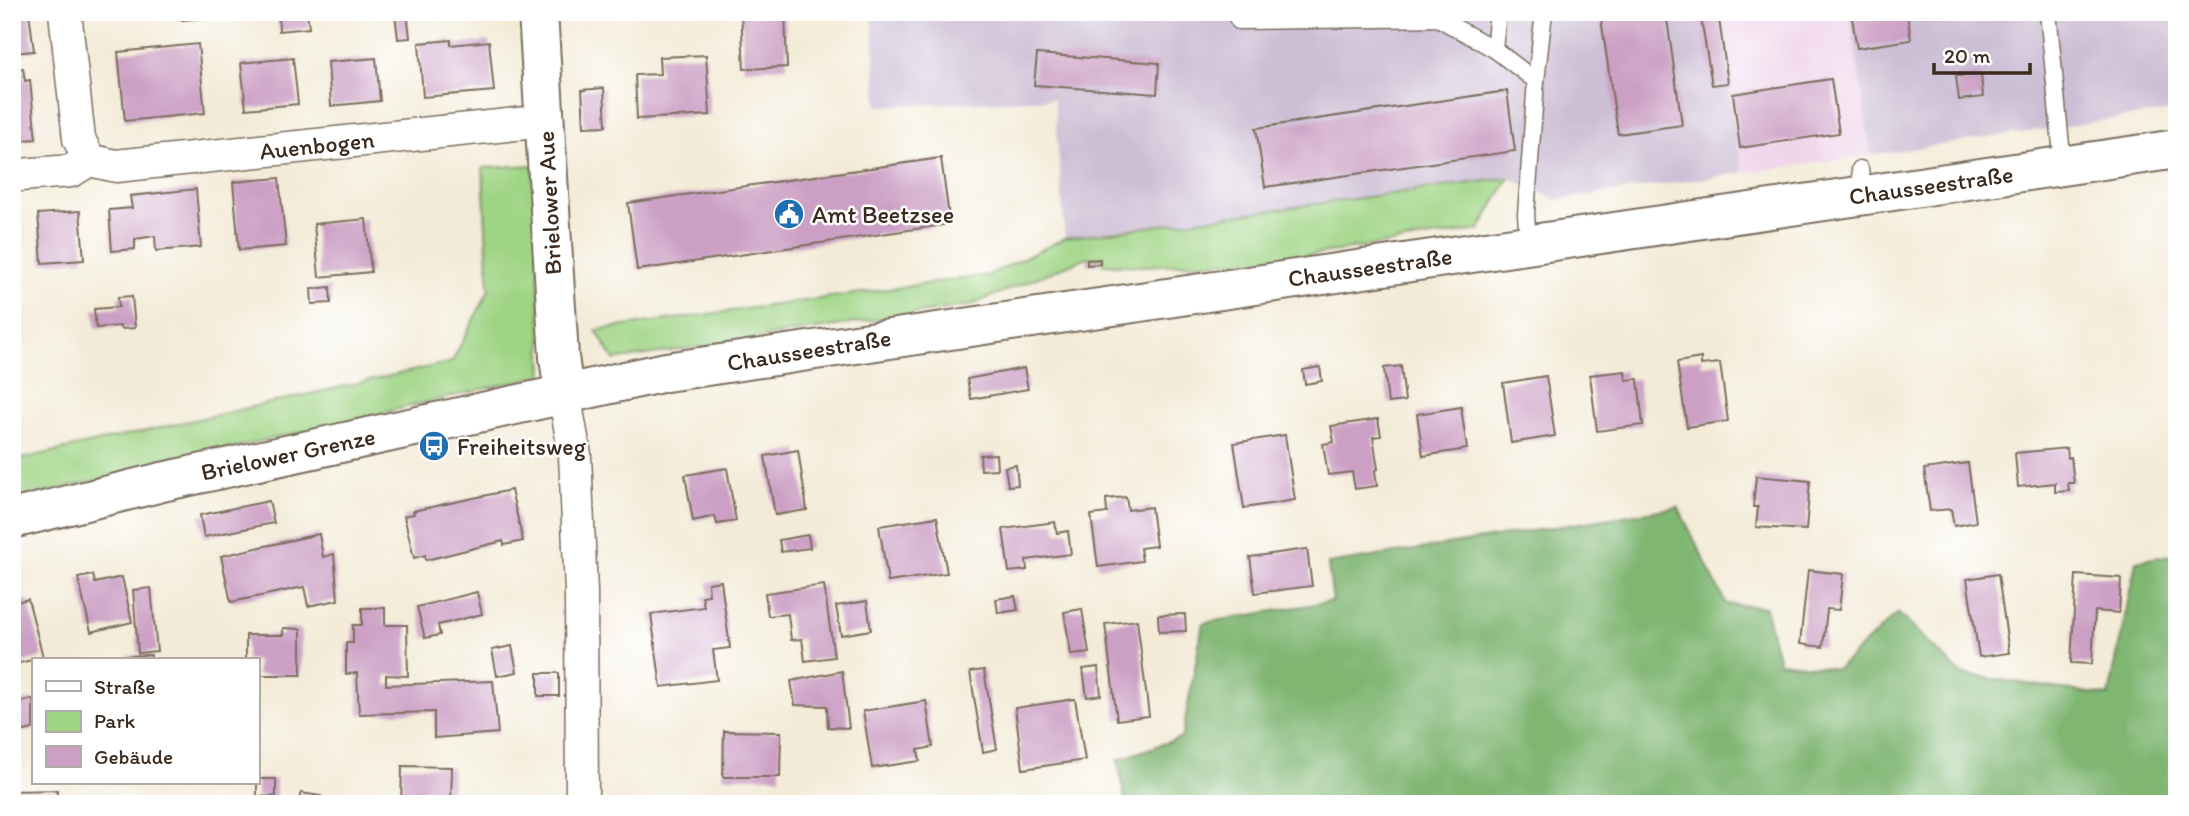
<svg xmlns="http://www.w3.org/2000/svg" width="2189" height="816" viewBox="0 0 2189 816" font-family="Itim,sans-serif">
<style>
.built{fill:#eed0e8}
.industrial{fill:#ccbed4}
.green{fill:#9fd484;stroke:#6d7f51;stroke-width:2}
.forest{fill:#7fb672;stroke:#5d7048;stroke-width:2}
.building{fill:#cca0c5}
.lines{fill:none;stroke-linecap:round;stroke-linejoin:round}
.lane-casing{stroke:#7b6e5f;stroke-width:19}
.street-casing{stroke:#7b6e5f;stroke-width:35}
.secondary-casing{stroke:#7b6e5f;stroke-width:42}
.lane{stroke:#fff;stroke-width:16}
.street{stroke:#fff;stroke-width:32}
.secondary{stroke:#fff;stroke-width:38}
.labels{text-anchor:middle;dominant-baseline:central;stroke-width:5;stroke-linejoin:round;paint-order:stroke}
.street-label{font-size:24px;fill:#3b2a1e;stroke:#fff}
.poi-label{font-size:24px;fill:#3b2a1e;stroke:#fff;text-anchor:start}
</style>
<rect width="100%" height="100%" fill="#fff"/>
<filter id="ink" filterUnits="userSpaceOnUse"><feTurbulence type="fractalNoise" baseFrequency=".0143" numOctaves="2"/><feDisplacementMap in="SourceGraphic" scale="14" xChannelSelector="R" yChannelSelector="G"/><feConvolveMatrix kernelMatrix="1 2 1 2 8 2 1 2 1" color-interpolation-filters="sRGB"/></filter>
<filter id="wash" filterUnits="userSpaceOnUse"><feTurbulence type="fractalNoise" baseFrequency=".00686" numOctaves="4" result="noise"/><feDisplacementMap in="SourceGraphic" scale="28" xChannelSelector="R" yChannelSelector="G"/><feGaussianBlur stdDeviation="1.57" result="paint"/><feColorMatrix in="noise" values="0 0 0 0 0 0 0 0 0 0 0 0 0 0 0 0 0 1.4 0 .05"/><feComposite in="paint" operator="in"/></filter>
<g filter="url(#wash)">
<rect width="100%" height="100%" fill="#f3ebd7"/>
<!-- built -->
<path class="built" d="M1721,12H1850L1871,155L1742,173L1729,89L1733,87Z"/>
<!-- industrial -->
<g class="industrial">
<path d="M872,12H1721L1733,88L1729,90L1742,173L1558,200L1509,178L1065,238L1054,99L877,106Z"/>
<path d="M1850,12H2177V110L1871,155Z"/>
</g>
<!-- green -->
<g class="green">
<path d="M533,165L543,375L12,500V461L452,362L489,290L483,168Z"/>
<path d="M1509,178L1479,230L1282,259L1144,266L1103,264L1102,257L1085,258L971,305L614,360L596,330L989,275L1065,238Z"/>
</g>
<!-- forest -->
<path class="forest" d="M1678,507L1726,604L1765,607L1779,662L1837,669L1898,613L1961,674L2109,696L2136,561L2177,554V804H1126L1118,760L1182,737L1203,623L1333,601L1328,564Z"/>
<g id="blocks">
<!-- building -->
<g class="building">
<path d="M12,12H29L34,51L12,53Z"/>
<path d="M181,12H215L216,17L182,20Z"/>
<path d="M278,12H307L309,28L279,31Z"/>
<path d="M407,12L410,38L398,39L395,14Z"/>
<path d="M741,12H785L787,67L744,69Z"/>
<path d="M1068,12H1116L1115,18L1068,14Z"/>
<path d="M1600,12H1666L1682,125L1618,134Z"/>
<path d="M1700,12H1718L1728,83L1712,85Z"/>
<path d="M1851,12H1907L1911,40L1857,48Z"/>
<path d="M451,40V45L489,41L494,91L423,97L419,43Z"/>
<path d="M198,44L205,113L125,121L118,52Z"/>
<path d="M1037,54L1159,63L1157,94L1034,85Z"/>
<path d="M706,55L710,115L637,119L635,75L660,74L659,57Z"/>
<path d="M293,58L298,104L246,109L241,63Z"/>
<path d="M376,58L380,101L331,106L328,62Z"/>
<path d="M23,68L25,81L30,80L36,139L12,141V69Z"/>
<path d="M1981,74L1983,97L1959,100L1956,76Z"/>
<path d="M1831,79L1839,133L1740,148L1733,94Z"/>
<path d="M604,88L606,126L584,127L582,90Z"/>
<path d="M1507,91L1515,151L1265,187L1256,128Z"/>
<path d="M941,158L950,224L637,270L628,203Z"/>
<path d="M279,178L286,246L239,250L233,182Z"/>
<path d="M196,189L201,247L156,251L155,236L135,239V249L112,251L109,210L132,208L130,196Z"/>
<path d="M12,208H17L21,248L12,249Z"/>
<path d="M80,211L84,260L42,263L38,214Z"/>
<path d="M366,219L371,272L319,277L314,224Z"/>
<path d="M1100,259V264L1087,265V260Z"/>
<path d="M330,287L331,303L312,304L311,289Z"/>
<path d="M132,296L135,328L121,329L120,326L96,328L94,309L119,307L118,297Z"/>
<path d="M1701,358V365L1720,363L1728,421L1687,427L1677,362Z"/>
<path d="M1401,366L1405,401L1388,403L1384,368Z"/>
<path d="M1320,367L1322,381L1305,384L1303,370Z"/>
<path d="M1024,368L1028,389L971,399L967,379Z"/>
<path d="M1625,371L1626,380L1638,379L1643,425L1597,431L1590,375Z"/>
<path d="M1546,376L1555,436L1511,443L1503,383Z"/>
<path d="M1461,407L1467,449L1423,456L1417,414Z"/>
<path d="M1378,419L1381,436L1373,437L1378,469L1375,470L1377,486L1355,489L1352,472L1328,475L1323,444L1334,442L1331,426Z"/>
<path d="M1285,435L1295,500L1244,508L1234,443Z"/>
<path d="M2067,448L2068,458L2071,457L2074,483H2068L2069,491L2055,492V483L2018,487L2015,453Z"/>
<path d="M798,450L807,510L775,515L765,456Z"/>
<path d="M996,454L997,469L981,470L980,455Z"/>
<path d="M1968,463L1976,522L1954,526L1951,509L1930,511L1924,469Z"/>
<path d="M1016,465L1018,485L1008,486L1005,467Z"/>
<path d="M727,468L736,521L717,524L715,516L693,521L685,475Z"/>
<path d="M1756,476L1810,481L1806,530L1756,527L1758,507H1753Z"/>
<path d="M511,490L523,541L504,545L503,541L426,560L425,555L414,558L404,516L414,514L413,511Z"/>
<path d="M1126,497L1128,510L1151,507L1156,546L1140,548L1142,561L1098,567L1091,515L1107,513L1106,499Z"/>
<path d="M269,501L274,523L204,537L200,515Z"/>
<path d="M937,517L947,573L888,582L879,526Z"/>
<path d="M1055,522L1057,533L1068,531L1071,554L1026,560L1027,570L1009,572L1003,529Z"/>
<path d="M319,534L323,557L334,554L338,600L308,606L304,587L231,602L221,556Z"/>
<path d="M808,535L810,548L781,552L779,540Z"/>
<path d="M1307,549L1312,586L1255,593L1250,557Z"/>
<path d="M1808,570L1843,574L1839,610L1827,609L1823,647L1800,644Z"/>
<path d="M1998,574L2009,653L1979,657L1967,579Z"/>
<path d="M93,575L95,583L122,577L132,622L91,632L78,578Z"/>
<path d="M2076,575L2121,578L2119,613L2095,611L2092,664L2071,663Z"/>
<path d="M721,581L730,648L713,650L717,680L661,687L651,614L704,607L702,596L709,595L708,583Z"/>
<path d="M824,585L834,657L805,661L802,639L791,640L788,614L768,616L765,593Z"/>
<path d="M151,588L157,651L138,653L133,590Z"/>
<path d="M477,592L482,614L438,625L440,635L425,638L417,607Z"/>
<path d="M1015,596L1018,610L998,613L996,599Z"/>
<path d="M28,599L43,657L12,665V603Z"/>
<path d="M867,601L871,630L841,635L836,606Z"/>
<path d="M362,608H385V625H407L408,676L386,675V685L493,681L498,733L434,738V712L359,714L357,673L346,674V643H353V625H362Z"/>
<path d="M1082,609L1089,653L1071,655L1064,612Z"/>
<path d="M1185,614L1186,631L1159,632L1158,615Z"/>
<path d="M1137,620L1149,716L1117,720L1105,624Z"/>
<path d="M283,628L301,629V675H257V660H246V635H283Z"/>
<path d="M512,646L517,672L497,676L492,650Z"/>
<path d="M151,655V660H127V656Z"/>
<path d="M1098,667L1101,695L1087,697L1083,669Z"/>
<path d="M984,670L997,749L983,752L970,672Z"/>
<path d="M842,671L849,728L828,727L827,706L795,705L791,681Z"/>
<rect x="538" y="673" width="21" height="23"/>
<path d="M33,699V729L20,732L13,703Z"/>
<path d="M1075,699L1085,760L1023,769L1015,708Z"/>
<path d="M926,701L933,747L918,750L920,761L872,768L863,711Z"/>
<path d="M724,731L781,732L780,777H723Z"/>
<path d="M402,766L452,767L451,804H401Z"/>
<path d="M257,779H276V796L257,797Z"/>
<path d="M57,790V803L12,804V791Z"/>
<path d="M301,793L321,796L319,804H300Z"/>
<path d="M716,800L769,801V804H716Z"/>
</g>
</g>
</g>
<g filter="url(#ink)">
<use href="#blocks" fill-opacity="0" stroke="#7b6e5f" stroke-width="2"/>
<g class="lines">
<!-- lane casing -->
<g class="lane-casing">
<g id="lane">
<path d="M1234,12L1239,21L1438,18L1494,49L1536,81L1526,214L1528,244"/>
<path d="M2048,12L2063,166"/>
<path d="M1494,49L1498,12"/>
<path d="M1536,81L1544,12"/>
<path d="M1860,169L1864,195"/>
</g>
</g>
<!-- street casing -->
<g class="street-casing">
<g id="street">
<path d="M65,12L79,139L89,160L116,166L545,121"/>
<path d="M20,175L71,171L89,160"/>
<path d="M564,393L575,455L581,592L582,804"/>
</g>
</g>
<!-- secondary casing -->
<g class="secondary-casing">
<g id="secondary">
<path d="M538,12L559,357L564,393"/>
<path d="M12,519L162,482L666,372L2177,149"/>
</g>
</g>
<!-- lane -->
<use href="#lane" class="lane"/>
<!-- street -->
<use href="#street" class="street"/>
<!-- secondary -->
<use href="#secondary" class="secondary"/>
</g>
</g>
<!-- icons -->
<defs>
<g id="civic-disc" transform="scale(1.575)"><circle r="9.5" fill="#1f6fb2" stroke="#fff"/><path d="M-.6-6.5H3V-4.5H.6V-3L4-1V1h2V6H-6V1h2V-1L-.6-3ZM-1.2 2.5V6h2.4V2.5Z" fill="#fff"/></g>
<g id="bus-disc" transform="scale(1.575)"><circle r="9.5" fill="#1f6fb2" stroke="#fff"/><path d="M-5-6H5V4H4V6H2V4H-2V6H-4V4H-5ZM-3.5-4V0h7V-4ZM-3.5 1.2v1.5H-2V1.2ZM2 1.2v1.5H3.5V1.2Z" fill="#fff"/></g>
</defs>
<g fill-rule="evenodd">
<use href="#civic-disc" x="789" y="214"/>
<use href="#bus-disc" x="434" y="446"/>
</g>
<g class="labels">
<!-- street labels -->
<g class="street-label">
<text transform="translate(317 145) rotate(-6)">Auenbogen</text>
<text transform="translate(1931 185) rotate(-8)">Chausseestraße</text>
<text transform="translate(549 203) rotate(-93)">Brielower Aue</text>
<text transform="translate(1370 267) rotate(-8)">Chausseestraße</text>
<text transform="translate(809 350) rotate(-9)">Chausseestraße</text>
<text transform="translate(288 454) rotate(-12)">Brielower Grenze</text>
</g>
<!-- poi labels -->
<g class="poi-label">
<text x="812" y="214">Amt Beetzsee</text>
<text x="457" y="446">Freiheitsweg</text>
</g>
</g>
<!-- margin -->
<rect width="2189" height="816" fill="none" stroke="#fff" stroke-width="42"/>
<!-- legend -->
<rect x="32" y="658" width="228" height="126" fill="#ffffff" stroke="#b1aaa5" stroke-width="2"/>
<rect x="46" y="681" width="35" height="10" fill="#ffffff" stroke="#b1aaa5" stroke-width="2"/>
<text x="94" y="694" font-size="21" fill="#3b2a1e">Straße</text>
<rect x="46" y="711" width="35" height="21" fill="#9fd484" stroke="#b1aaa5" stroke-width="2"/>
<text x="94" y="728" font-size="21" fill="#3b2a1e">Park</text>
<rect x="46" y="746" width="35" height="21" fill="#cca0c5" stroke="#b1aaa5" stroke-width="2"/>
<text x="94" y="764" font-size="21" fill="#3b2a1e">Gebäude</text>
<!-- scale -->
<path d="M1934 63v10h96v-10" fill="none" stroke="#3b2a1e" stroke-width="3.5"/>
<text x="1944" y="63" font-size="21" fill="#3b2a1e" stroke="#ffffff" stroke-width="5" paint-order="stroke">20 m</text>
</svg>
